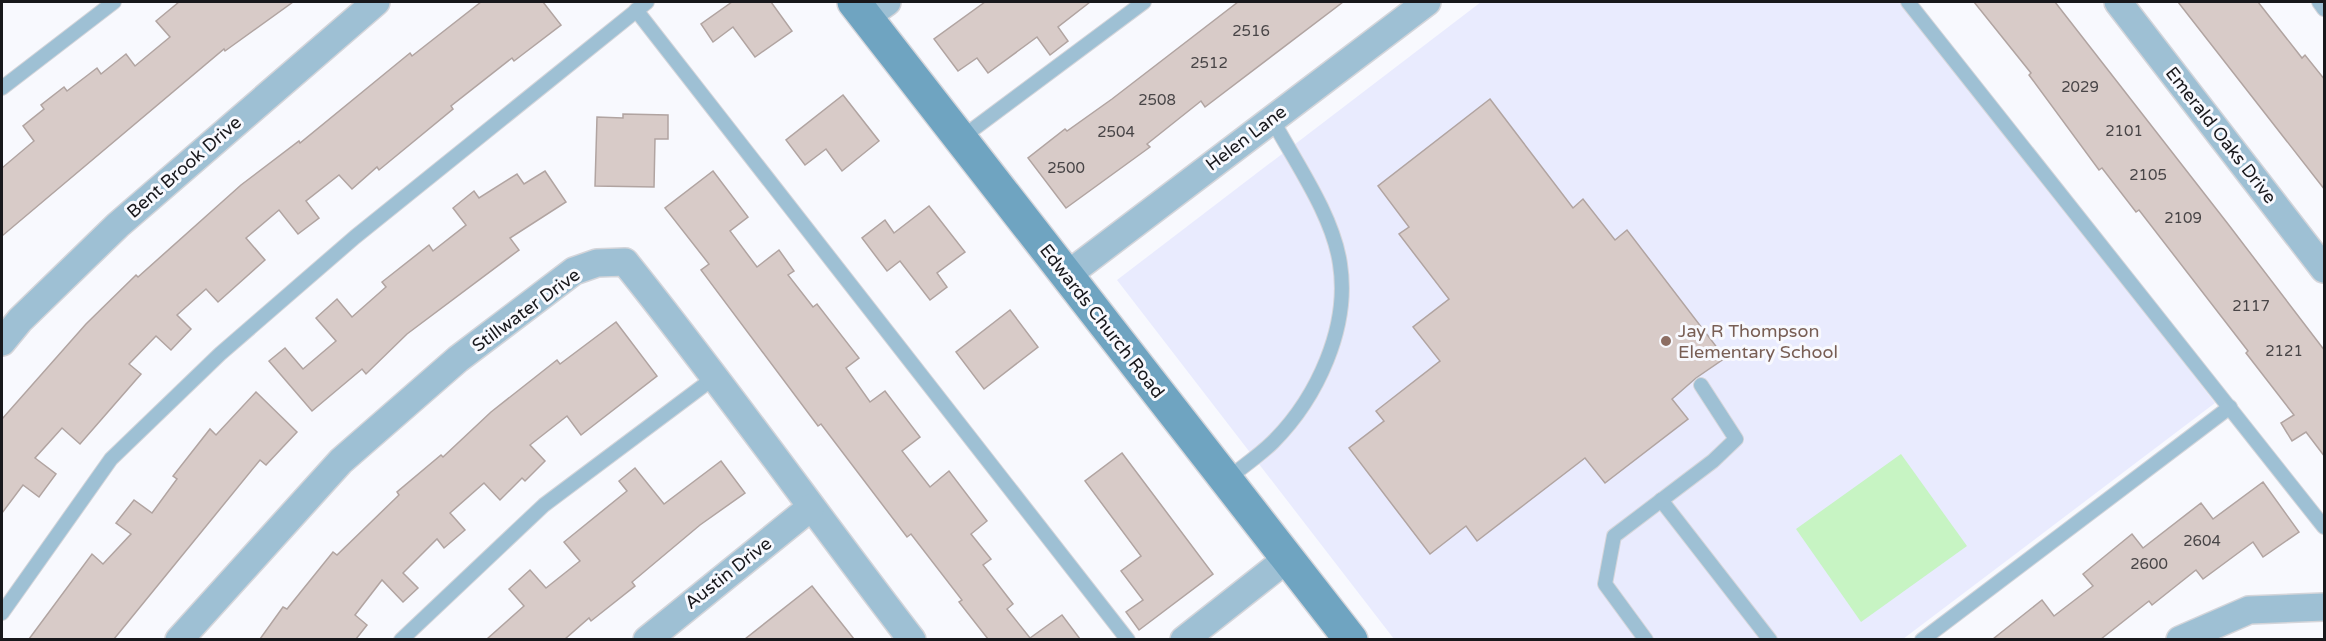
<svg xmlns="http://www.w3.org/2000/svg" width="2326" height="641" viewBox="0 0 2326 641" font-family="'Varela Round',sans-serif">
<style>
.built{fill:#e9ebfe}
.green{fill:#c7f4c3}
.building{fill:#d8cbc8;stroke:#b1a4a1;stroke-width:1.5}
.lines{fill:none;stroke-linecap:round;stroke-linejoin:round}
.lane-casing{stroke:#d4d5da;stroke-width:16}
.street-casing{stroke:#d4d5da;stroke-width:30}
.secondary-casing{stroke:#d4d5da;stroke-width:36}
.lane{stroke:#9ec0d4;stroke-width:14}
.street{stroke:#9ec0d4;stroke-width:27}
.secondary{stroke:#6fa4c1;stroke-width:33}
.education-dot{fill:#8d6e63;stroke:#f8f9fe;stroke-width:2}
.labels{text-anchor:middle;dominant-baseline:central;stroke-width:6;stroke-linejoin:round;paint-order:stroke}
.number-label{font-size:15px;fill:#484547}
.street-label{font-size:18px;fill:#18181c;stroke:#f8f9fe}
.education-label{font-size:18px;fill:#785e54;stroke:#f8f9fe;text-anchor:start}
</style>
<rect width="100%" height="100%" fill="#f8f9fe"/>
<!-- built -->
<path class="built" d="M1481,2H1906L2215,403L1903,639H1394L1117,280Z"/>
<!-- green -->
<path class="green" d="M1901,454L1967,546L1861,622L1796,529Z"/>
<!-- building -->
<g class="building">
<path d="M179,2H293L225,51L224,49L2,236V168L34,141L23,126L44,109L41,105L64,87L67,91L97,68L101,74L126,54L135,66L170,37L156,21Z"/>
<path d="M481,2H543L561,25L514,61L512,58L451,106L453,109L379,170L377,167L352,189L339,175L306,201L319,218L298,234L279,210L246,238L265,260L218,302L206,289L177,315L191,329L171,350L156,336L129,364L141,374L80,444L62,428L35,458L56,474L39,497L23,485L2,513V419L86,324L136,275L138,277L241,185L299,141L300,143L410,53L412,56Z"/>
<path d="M732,2H771L792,31L755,57L733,27L713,42L701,24Z"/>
<path d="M985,2H1090L1058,27L1068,41L1050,55L1037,37L988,73L977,58L958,71L934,39Z"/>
<path d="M1238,2H1343L1205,107L1201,101L1147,144L1150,147L1066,208L1028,158L1065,129L1067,131L1112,99Z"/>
<path d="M1974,2H2055L2228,224L2325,351V457L2306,432L2292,441L2281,423L2294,415L2246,353L2248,351L2139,210L2136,212L2102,168L2099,170L2029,75L2031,73Z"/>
<path d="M2178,2H2258L2302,58L2305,55L2325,80V190Z"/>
<path d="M843,95L879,141L842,171L826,149L805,165L786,140Z"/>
<path d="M1490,99L1573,208L1583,199L1615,240L1627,230L1725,358L1696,378L1672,399L1688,419L1605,483L1585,458L1477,541L1466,526L1430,554L1349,448L1384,421L1376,411L1440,361L1413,327L1449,299L1399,234L1409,227L1378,186Z"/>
<path d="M623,114L668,115V139H655L654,187L595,186L597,117L623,118Z"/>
<path d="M545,171L566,202L510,238L519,250L407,334L366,374L362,369L312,411L269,361L285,348L303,369L336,341L316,318L337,299L352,317L386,287L382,282L429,245L433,251L466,225L453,208L474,191L479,198L517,174L524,184Z"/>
<path d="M713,171L748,217L730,231L757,267L779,250L794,271L788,275L813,307L817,304L859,358L846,368L870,402L885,391L920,437L902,451L930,487L949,471L987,521L971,534L991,559L983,565L1013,604L1007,609L1030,638L1062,615L1080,639H988L959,602L962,600L911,534L907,537L821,424L818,426L701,270L709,264L665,208Z"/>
<path d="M929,206L965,252L937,273L947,287L930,300L900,261L887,271L862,238L885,220L894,233Z"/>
<path d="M1010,310L1038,347L984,389L956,352Z"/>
<path d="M616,322L657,376L581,435L567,416L530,445L545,461L525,481L522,478L500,500L484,483L450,513L465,530L444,548L437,539L403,573L418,588L403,602L382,580L355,615L367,625L356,639H260L283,607L287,609L333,552L337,555L399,495L397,492L441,455L443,457L491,412L557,360L560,364Z"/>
<path d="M256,392L297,432L266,465L260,460L114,639H29L92,554L103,564L131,534L116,523L134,500L152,513L177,479L173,476L210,429L216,435Z"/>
<path d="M1122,453L1213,574L1139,630L1126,612L1143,600L1121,571L1141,556L1085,481Z"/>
<path d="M721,461L745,493L700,525L632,582L635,586L591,621L589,618L565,639H487L524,606L509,589L530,570L546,588L580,561L564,542L627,491L619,481L635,468L664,504Z"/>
<path d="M2263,482L2299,532L2263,557L2253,542L2203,579L2196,570L2152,605L2149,601L2101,639H1993L2042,600L2054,616L2093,586L2083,574L2132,534L2143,548L2201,503L2213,519Z"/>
<path d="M812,586L854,639H745Z"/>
</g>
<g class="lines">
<!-- lane casing -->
<g class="lane-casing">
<g id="lane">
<path d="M1908,2L2324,527"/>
<path d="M2319,2L2324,9"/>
<path d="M636,10L1128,640"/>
<path d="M2,88L114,2"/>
<path d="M960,139L1144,2"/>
<path d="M1227,479C1242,467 1259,456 1273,442C1317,398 1350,327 1340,264C1333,215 1295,162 1272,119"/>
<path d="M1661,500L1770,640"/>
<path d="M2,613L111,459L220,354L355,237L647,2"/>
<path d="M401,640L544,505L715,377"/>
<path d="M1646,640L1605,584L1614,536L1713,461L1736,439L1701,385"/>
<path d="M1922,640L2230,407"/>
</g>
</g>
<!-- street casing -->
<g class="street-casing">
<g id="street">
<path d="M2118,2L2324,269"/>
<path d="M866,17L887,2"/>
<path d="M1066,276L1427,2"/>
<path d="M2,342L20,320L118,225L376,2"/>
<path d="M179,640L341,461L458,359L574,271L597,263L625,262C724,385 815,514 912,640"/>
<path d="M647,640L810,508"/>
<path d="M1184,640L1288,558"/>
<path d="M2180,640L2249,610L2324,607"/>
</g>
</g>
<!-- secondary casing -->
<g class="secondary-casing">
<path id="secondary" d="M854,2L1351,640"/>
</g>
<!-- lane -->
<use href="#lane" class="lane"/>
<!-- street -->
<use href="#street" class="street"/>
<!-- secondary -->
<use href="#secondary" class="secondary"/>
</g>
<!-- markers -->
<circle class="education-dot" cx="1666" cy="341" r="6"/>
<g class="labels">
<!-- number labels -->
<g class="number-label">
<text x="1251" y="31">2516</text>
<text x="1209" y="63">2512</text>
<text x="2080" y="87">2029</text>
<text x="1157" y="100">2508</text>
<text x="2124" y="131">2101</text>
<text x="1116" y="132">2504</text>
<text x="1066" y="168">2500</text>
<text x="2148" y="175">2105</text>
<text x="2183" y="218">2109</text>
<text x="2251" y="306">2117</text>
<text x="2284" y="351">2121</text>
<text x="2202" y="541">2604</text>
<text x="2149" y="564">2600</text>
</g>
<!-- street labels -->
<g class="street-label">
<text transform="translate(2221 135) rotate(52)">Emerald Oaks Drive</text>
<text transform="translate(1246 138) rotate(-37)">Helen Lane</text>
<text transform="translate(184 167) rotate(-41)">Bent Brook Drive</text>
<text transform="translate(526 310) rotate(-36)">Stillwater Drive</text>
<text transform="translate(1102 321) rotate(52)">Edwards Church Road</text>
<text transform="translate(728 573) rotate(-38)">Austin Drive</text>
</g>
<!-- education labels -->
<g class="education-label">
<text x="1678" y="331">Jay R Thompson<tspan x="1678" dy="21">Elementary School</tspan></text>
</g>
</g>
<!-- border -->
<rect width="2326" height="641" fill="none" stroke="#18181c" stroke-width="6"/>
</svg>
